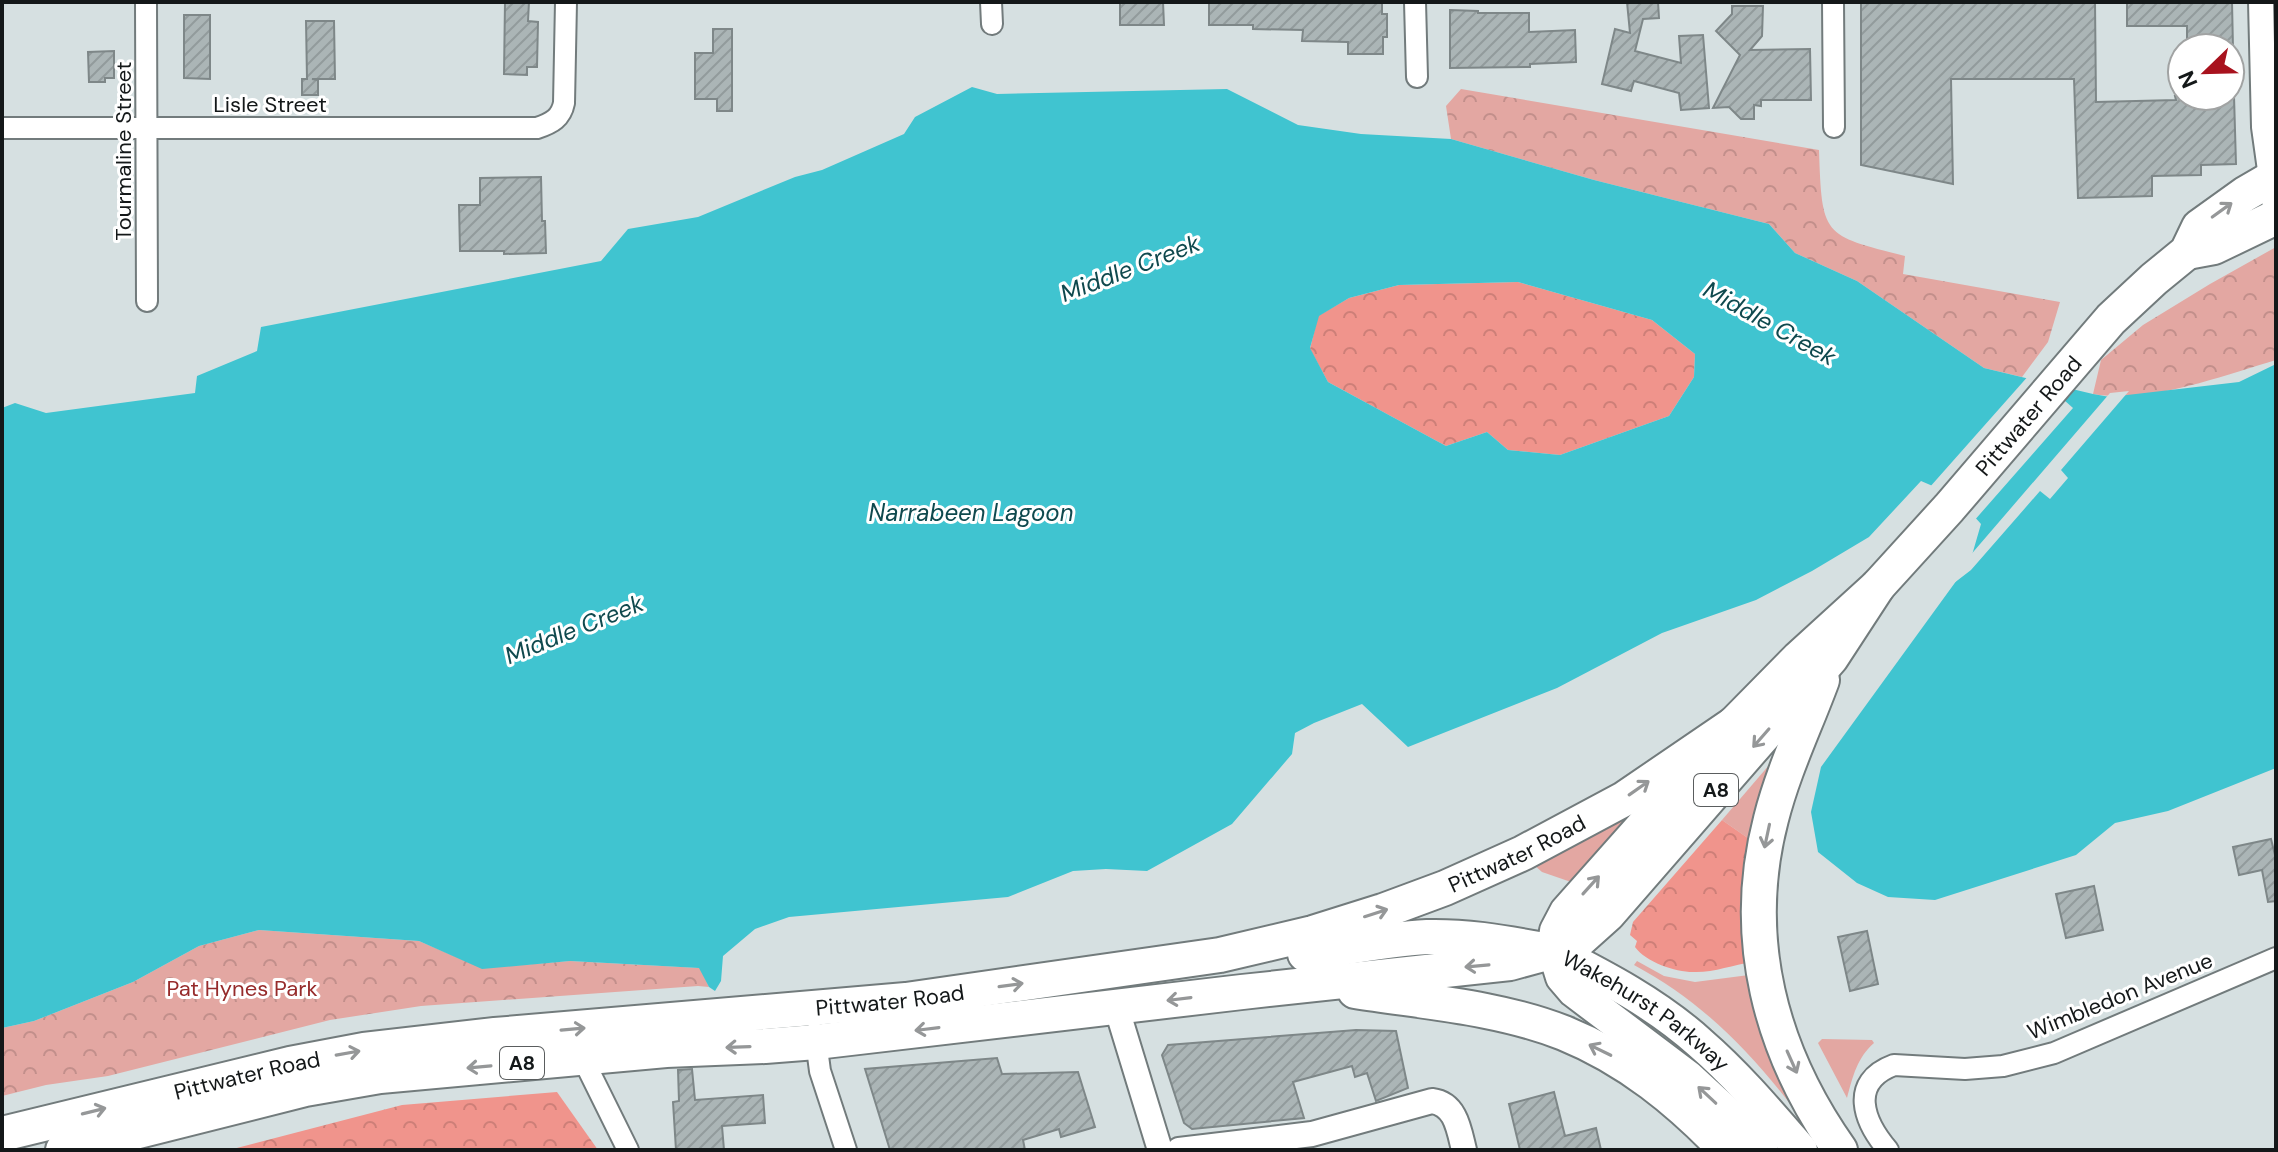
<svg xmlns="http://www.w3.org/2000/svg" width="2278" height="1152" viewBox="0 0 2278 1152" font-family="'DM Sans',sans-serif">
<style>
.green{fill:#e3a7a2}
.forest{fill:url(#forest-crowns)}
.park{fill:url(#park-crowns)}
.water{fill:#40c4d0;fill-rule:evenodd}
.pier{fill:#d6e0e1}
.building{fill:url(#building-hatch);stroke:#7e8788;stroke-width:2}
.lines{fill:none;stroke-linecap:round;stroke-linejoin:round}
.minor-casing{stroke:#727b7c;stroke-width:24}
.tertiary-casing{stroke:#727b7c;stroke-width:28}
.primary-casing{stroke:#727b7c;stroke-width:36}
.trunk-casing{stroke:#727b7c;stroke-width:38}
.minor{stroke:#fff;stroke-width:20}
.tertiary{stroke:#fff;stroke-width:24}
.primary{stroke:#fff;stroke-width:32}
.trunk{stroke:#fff;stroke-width:34}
.oneway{stroke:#959798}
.labels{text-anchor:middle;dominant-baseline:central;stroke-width:6;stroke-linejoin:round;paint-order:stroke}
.shield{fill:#fff;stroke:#5a5d5e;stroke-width:2}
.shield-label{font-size:20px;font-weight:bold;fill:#141819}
.street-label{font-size:22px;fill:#141819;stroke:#fff}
.park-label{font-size:22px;fill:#962b2b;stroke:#fff}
.water-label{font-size:24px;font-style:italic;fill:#0f494e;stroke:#fff}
</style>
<defs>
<pattern id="forest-crowns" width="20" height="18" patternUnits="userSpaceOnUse" patternTransform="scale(2)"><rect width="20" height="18" fill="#f0948c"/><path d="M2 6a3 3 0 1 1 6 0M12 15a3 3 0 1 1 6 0" fill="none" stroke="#cd7f78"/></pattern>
<pattern id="park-crowns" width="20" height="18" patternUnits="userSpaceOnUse" patternTransform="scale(2)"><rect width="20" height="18" fill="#e3a7a2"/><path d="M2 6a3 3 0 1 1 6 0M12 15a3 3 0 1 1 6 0" fill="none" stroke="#c28f8b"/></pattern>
<pattern id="building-hatch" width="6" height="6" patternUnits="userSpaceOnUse" patternTransform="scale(2)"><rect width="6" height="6" fill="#abb5b6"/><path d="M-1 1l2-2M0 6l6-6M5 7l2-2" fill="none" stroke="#929b9c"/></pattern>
</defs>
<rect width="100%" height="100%" fill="#d6e0e1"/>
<!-- green -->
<g class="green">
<path d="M1770,764L1755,843L1722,820Z"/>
<path d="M1668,784L1571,882L1542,872L1533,864Z"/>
<path d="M1637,961L1664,976L1695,982L1749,975L1798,1114C1751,1052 1703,1002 1634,965Z"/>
<path d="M1822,1039L1872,1040L1874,1043C1857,1058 1853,1076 1847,1098L1818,1043Z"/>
</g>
<!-- forest -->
<g class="forest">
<path d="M1518,282L1652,320L1695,354L1694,377L1669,416L1560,455L1508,450L1487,432L1446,446L1328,382L1310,349L1318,316L1349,298L1399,285Z"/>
<path d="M1722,820L1755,843L1752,962C1733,965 1712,973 1693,972C1675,972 1646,962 1635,947L1637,941L1630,935L1633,922Z"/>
<path d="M557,1092L598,1150H229L402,1105Z"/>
</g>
<!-- park -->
<g class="park">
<path d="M1461,89L1819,150C1822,236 1822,235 1905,256L1903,274L2060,302L2048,342L2022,377L1984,368L1857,281L1795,253L1769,224L1594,180L1451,139L1446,106Z"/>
<path d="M2276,247V360C2221,376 2150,404 2093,394L2101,360L2143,325L2210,284Z"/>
<path d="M259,930L419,941L482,968L570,961L700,968L709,987L698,986L421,1006L330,1020L108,1076L46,1085L2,1096V1028L34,1021L133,982L199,946Z"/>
</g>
<!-- water -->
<path class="water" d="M972,87L997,94L1227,89L1298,125L1361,134L1451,139L1594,180L1769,224L1795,253L1857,281L1984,368L2093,394L2110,397L2239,382L2276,364V768L2168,811L2115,823L2076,855L1935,900L1888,897L1857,883L1818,852L1811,812L1821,767L1970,562L1981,524L1956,496L1921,481L1869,537L1812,571L1756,600L1662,633L1557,688L1408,747L1362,704L1314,723L1295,733L1292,754L1232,824L1147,871L1106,869L1073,871L1008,897L789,917L755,929L723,956L721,981L715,991L709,987L699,968L570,961L482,969L419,941L259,930L199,946L133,982L34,1021L2,1028V408L15,403L46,413L195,393L197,376L257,351L261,327L601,261L628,229L698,217L795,177L822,170L904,134L915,117ZM1518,282L1652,320L1695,354L1694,377L1669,416L1560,455L1508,450L1487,432L1446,446L1328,382L1310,348L1319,316L1349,298L1399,285Z"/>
<!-- pier -->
<g class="pier">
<path d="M2030,374L2037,376L2073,408L1973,522L1953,499L1929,488Z"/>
<path d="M2129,391L2061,470L2068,478L2050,499L2040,491L1971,570L1945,590L1968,558L2110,393Z"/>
</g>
<!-- building -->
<g class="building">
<path d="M505,2H529L528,21L538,22L537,67H527V75L504,74Z"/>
<path d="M1120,2H1163L1164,25H1120Z"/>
<path d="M1209,2H1382V14H1387V37H1383V54H1348V42L1302,41L1303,30L1253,29V25H1209Z"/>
<path d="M1627,2H1658L1659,18L1643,19L1635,51L1681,63L1679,36L1703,35L1709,108L1681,110L1679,93L1634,81L1631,91L1602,84L1615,29L1630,33Z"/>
<path d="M1861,2H2095L2096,102L2176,100L2175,96H2234L2236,164L2201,165V175L2152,176V196L2078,198L2074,79H1951L1953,184L1861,165Z"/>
<path d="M2127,2H2232L2233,48H2187V26H2127Z"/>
<path d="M1732,6H1763L1762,36L1750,50L1810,49L1811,100H1761V106L1754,105V119H1741L1729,107L1713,108L1740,55L1716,31L1732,14Z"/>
<path d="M1450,10L1478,11V13H1529V32L1575,30L1576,62L1530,64V67L1450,68Z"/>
<path d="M184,15H210V79L184,78Z"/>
<path d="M306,21H334L335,79H312L318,80V95H302V79H307Z"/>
<path d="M713,29H732V111H717V99H695V53H713Z"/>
<path d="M114,51V78H105V82H89L88,52Z"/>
<path d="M541,177L542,221H545L546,253L504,254V251H460L459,205H480V178Z"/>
<path d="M2271,839L2276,859V901L2268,902L2262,870L2239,875L2233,847Z"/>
<path d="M2094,886L2103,930L2066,938L2056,894Z"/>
<path d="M1867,931L1878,984L1850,991L1838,937Z"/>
<path d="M1356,1030L1396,1031L1408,1088L1376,1101L1367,1073L1355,1077L1352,1066L1293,1082L1304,1118L1192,1129L1184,1123L1162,1055L1168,1045Z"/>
<path d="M997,1058L1002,1074L1078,1072L1095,1127L1061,1137L1059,1129L1023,1140L1025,1150H890L865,1069Z"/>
<path d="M692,1069L695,1100L763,1095L765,1123L722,1126L724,1150H676L673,1102L679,1101L678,1070Z"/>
<path d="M1554,1092L1565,1136L1596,1128L1601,1150H1520L1509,1104Z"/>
</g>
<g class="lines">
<!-- minor casing -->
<g class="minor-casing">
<g id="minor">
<path d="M146,2L147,301"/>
<path d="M991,2L992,24"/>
<path d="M1415,2L1417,77"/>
<path d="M1833,2L1834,127"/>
<path d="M2,128H537C552,123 561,118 564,103L566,2"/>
<path d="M815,1033L820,1071L846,1150"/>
<path d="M582,1057L628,1150"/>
<path d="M1888,1150C1864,1122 1848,1082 1894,1065L1965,1069L2003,1066L2054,1053L2276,958"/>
</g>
</g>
<!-- tertiary casing -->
<g class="tertiary-casing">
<g id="tertiary">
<path d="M2261,2L2264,127L2276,213"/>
<path d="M1116,1006L1160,1150"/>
<path d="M1179,1150L1312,1134L1432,1101C1456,1104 1459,1130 1464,1150"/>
</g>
</g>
<!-- primary casing -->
<g class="primary-casing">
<g id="primary">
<path id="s1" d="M1554,951C1605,977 1657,1004 1700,1043C1737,1075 1769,1113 1801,1150"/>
<path d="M1554,951L1562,977L1574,991L1688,1077L1738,1123L1762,1150"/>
</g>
</g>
<!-- trunk casing -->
<g class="trunk-casing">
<g id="trunk">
<path d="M2187,252L2214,247L2276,217"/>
<path d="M1822,680C1805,726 1783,771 1771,819C1740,937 1770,1051 1840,1150"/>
<path id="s2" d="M1554,951L1557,931L1567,912L1734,724L1799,658L1878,586L1949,508L2111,319L2154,279L2187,252L2199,227L2245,194L2276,176"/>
<path d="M1305,954C1345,948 1386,939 1427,937C1464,936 1501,942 1538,949"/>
<path d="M1355,991C1424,1002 1498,1007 1564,1033C1628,1059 1679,1101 1726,1150"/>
<path id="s3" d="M2,1134L290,1064L364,1050L495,1035L906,1000L1220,955L1313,933L1383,911L1445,888L1523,853L1624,799L1734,724"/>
<path d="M63,1150L305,1089L380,1076L666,1050L765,1046L816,1042L1242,992L1510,963L1554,951L1579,940L1608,914L1831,658L1878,586"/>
</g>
</g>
<!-- minor -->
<use href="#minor" class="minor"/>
<!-- tertiary -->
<use href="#tertiary" class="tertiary"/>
<!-- primary -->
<use href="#primary" class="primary"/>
<!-- trunk -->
<use href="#trunk" class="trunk"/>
</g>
<!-- one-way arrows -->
<defs><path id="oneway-shaft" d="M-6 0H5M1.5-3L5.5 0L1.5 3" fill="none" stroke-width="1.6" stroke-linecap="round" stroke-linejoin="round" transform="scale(2)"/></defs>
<g class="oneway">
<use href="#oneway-shaft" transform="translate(2222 210) rotate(-36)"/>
<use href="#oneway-shaft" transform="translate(1761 738) rotate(131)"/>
<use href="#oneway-shaft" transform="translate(1639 788) rotate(-35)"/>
<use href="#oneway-shaft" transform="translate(1767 836) rotate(102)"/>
<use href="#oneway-shaft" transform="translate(1591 885) rotate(-48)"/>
<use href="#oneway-shaft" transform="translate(1376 913) rotate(-18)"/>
<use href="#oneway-shaft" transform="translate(1477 966) rotate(175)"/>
<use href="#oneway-shaft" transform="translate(1011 985) rotate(-8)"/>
<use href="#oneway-shaft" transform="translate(1179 999) rotate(173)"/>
<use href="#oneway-shaft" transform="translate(573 1029) rotate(-5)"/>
<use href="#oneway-shaft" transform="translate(927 1029) rotate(173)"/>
<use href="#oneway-shaft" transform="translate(738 1047) rotate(178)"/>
<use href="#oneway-shaft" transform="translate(1600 1050) rotate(-154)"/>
<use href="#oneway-shaft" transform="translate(348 1053) rotate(-10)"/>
<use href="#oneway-shaft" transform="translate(1792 1062) rotate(66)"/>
<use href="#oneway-shaft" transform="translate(479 1067) rotate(175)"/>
<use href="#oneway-shaft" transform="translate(1707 1095) rotate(-137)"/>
<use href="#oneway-shaft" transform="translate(94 1111) rotate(-14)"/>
</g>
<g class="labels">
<!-- shield labels -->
<g class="shield">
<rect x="1694" y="774" width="44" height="32" rx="6"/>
<rect x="500" y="1047" width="44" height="32" rx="6"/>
</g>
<g class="shield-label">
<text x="1716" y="790">A8</text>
<text x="522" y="1063">A8</text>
</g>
<!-- street labels -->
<g class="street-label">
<text x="270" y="104">Lisle Street</text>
<text transform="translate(123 151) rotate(-90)">Tourmaline Street</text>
<text stroke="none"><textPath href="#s2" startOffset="720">Pittwater Road</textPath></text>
<text stroke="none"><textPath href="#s3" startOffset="1548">Pittwater Road</textPath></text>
<text transform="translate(2120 996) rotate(-22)">Wimbledon Avenue</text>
<text stroke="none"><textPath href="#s3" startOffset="900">Pittwater Road</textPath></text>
<text stroke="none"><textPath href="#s1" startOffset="110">Wakehurst Parkway</textPath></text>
<text stroke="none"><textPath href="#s3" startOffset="252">Pittwater Road</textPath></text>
</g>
<!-- park labels -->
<g class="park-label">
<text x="242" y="988">Pat Hynes Park</text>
</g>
<!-- water labels -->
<g class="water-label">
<text transform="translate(1130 268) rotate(-21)">Middle Creek</text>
<text transform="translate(1770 323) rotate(29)">Middle Creek</text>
<text x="971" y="512">Narrabeen Lagoon</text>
<text transform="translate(574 629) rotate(-22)">Middle Creek</text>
</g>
</g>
<!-- border -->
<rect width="2278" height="1152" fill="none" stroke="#141819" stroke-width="8"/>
<!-- north arrow -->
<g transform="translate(2206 72) rotate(247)"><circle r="38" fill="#ffffff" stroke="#a1a3a3" stroke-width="2"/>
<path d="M0-6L14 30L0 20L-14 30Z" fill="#a8121e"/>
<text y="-12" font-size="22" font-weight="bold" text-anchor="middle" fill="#141819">N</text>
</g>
</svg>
